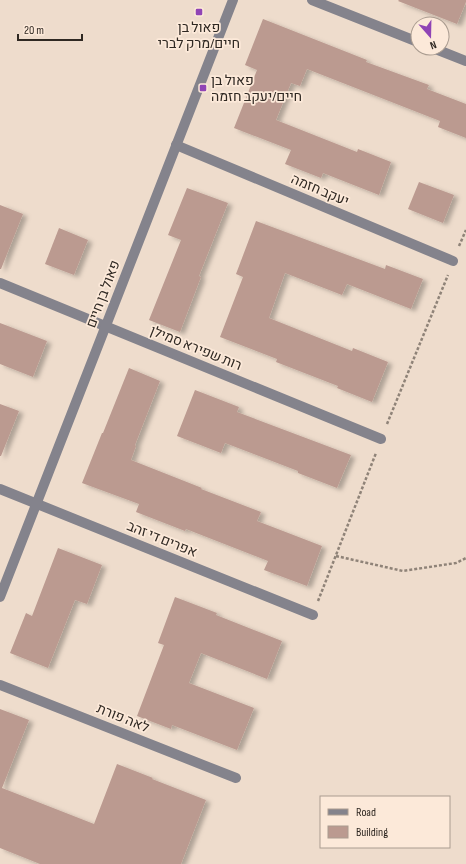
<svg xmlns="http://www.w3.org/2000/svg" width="466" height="864" viewBox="0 0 466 864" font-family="'Sofia Sans Condensed',Heebo,sans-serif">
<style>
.building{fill:#bb9a90;filter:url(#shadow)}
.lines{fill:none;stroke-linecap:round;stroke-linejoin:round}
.path{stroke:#8f8378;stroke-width:2.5;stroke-dasharray:3 2;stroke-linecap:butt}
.minor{stroke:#84838c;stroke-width:10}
.poi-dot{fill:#9044b5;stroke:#fce9d9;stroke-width:1.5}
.labels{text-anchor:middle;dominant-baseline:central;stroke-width:3.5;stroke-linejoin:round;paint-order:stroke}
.poi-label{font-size:14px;fill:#2f2822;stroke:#fce9d9}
.street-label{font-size:14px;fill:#2f2822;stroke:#fce9d9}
</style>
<defs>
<filter id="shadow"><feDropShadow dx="4.5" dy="2.5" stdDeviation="2" flood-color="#0004"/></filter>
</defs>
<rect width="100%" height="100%" fill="#eedccc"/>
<!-- building -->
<g class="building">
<path d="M399,0H466V2L457,24L398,1Z"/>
<path d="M263,19L367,60L366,62L429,85L427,89L466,104V138L438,127L440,121L307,69L300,86L291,83L276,120L357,152L358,149L391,162L379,195L323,173L321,178L285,164L291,150L234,128L257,70L245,65Z"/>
<path d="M419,182L454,195L443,223L408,209Z"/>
<path d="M187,188L228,203L199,276L201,277L180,332L149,320L181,240L168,235Z"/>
<path d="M0,205L23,214L1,269H0Z"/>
<path d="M256,221L385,269L386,265L423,279L411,309L347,284L342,295L285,273L269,318L352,351L353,348L388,362L372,402L337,388L338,386L276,362L277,359L220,337L243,277L236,274Z"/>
<path d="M59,228L88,240L74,275L45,264Z"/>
<path d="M0,323L47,341L33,377L0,364Z"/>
<path d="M129,368L160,381L135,445L136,446L131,460L202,488L201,489L261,512L257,521L322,546L307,586L264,570L268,561L186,529L185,531L136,512L139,504L82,483L102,433H103Z"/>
<path d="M195,390L239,407L237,412L351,455L337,488L298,473V471L225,443L221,453L177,436Z"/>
<path d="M0,404L19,411L1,456H0Z"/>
<path d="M58,548L102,565L87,604L75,600L48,668L10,653L26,613L32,616Z"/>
<path d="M175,597L217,613L216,615L282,641L267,679L201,653L189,683L254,708L237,750L172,725L171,729L137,716L164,645L158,643Z"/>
<path d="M0,709L29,720L2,788L94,824L117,764L153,778L152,779L206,800L181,864H40L0,848Z"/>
</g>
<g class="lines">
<!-- path -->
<g class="path">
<path d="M459,246L466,230"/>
<path d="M387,424L448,275"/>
<path d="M336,556L403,571L456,563L466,558"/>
<path d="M318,601L376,453"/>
</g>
<!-- minor -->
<g class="minor">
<path d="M312,0L418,42"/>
<path d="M433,48L466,61"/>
<path d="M176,145L453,261"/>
<path d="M0,283L381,439"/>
<path d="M0,489L313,615"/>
<path d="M0,597L233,0"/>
<path d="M0,685L236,778"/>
</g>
</g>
<!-- markers -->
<g class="poi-dot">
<rect x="195" y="8" width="8" height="8" rx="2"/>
<rect x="199" y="84" width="8" height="8" rx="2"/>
</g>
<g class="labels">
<!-- poi labels -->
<g class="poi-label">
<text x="199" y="27">פאול בן<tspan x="199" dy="16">חיים/מרק לברי</tspan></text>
<text x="211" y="80" text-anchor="start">פאול בן<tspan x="211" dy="16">חיים/יעקב חזמה</tspan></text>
</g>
<!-- street labels -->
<g class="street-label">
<text transform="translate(320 190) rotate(23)">יעקב חזמה</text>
<text transform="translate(103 294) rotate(-69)">פאול בן חיים</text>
<text transform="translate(196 348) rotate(22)">רות שפירא סמילן</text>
<text transform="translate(162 539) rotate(22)">אפרים די זהב</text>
<text transform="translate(123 718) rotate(22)">לאה פורת</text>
</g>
</g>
<!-- legend -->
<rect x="320" y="796" width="130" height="52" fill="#fce9d9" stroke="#aa9c90"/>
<rect x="328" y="809" width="20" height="6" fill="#84838c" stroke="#aa9c90"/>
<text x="356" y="816" font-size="12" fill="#2f2822">Road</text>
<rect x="328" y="826" width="20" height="12" fill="#bb9a90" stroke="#aa9c90"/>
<text x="356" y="836" font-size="12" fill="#2f2822">Building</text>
<!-- north arrow -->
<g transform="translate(430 36) rotate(160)"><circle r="19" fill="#fce9d9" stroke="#aa9c90"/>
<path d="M0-3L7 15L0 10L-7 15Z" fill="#9044b5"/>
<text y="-6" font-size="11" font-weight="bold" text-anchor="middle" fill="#2f2822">N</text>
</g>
<!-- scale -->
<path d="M18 34v6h64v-6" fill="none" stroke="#2f2822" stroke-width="2"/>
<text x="24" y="34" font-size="12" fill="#2f2822" stroke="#fce9d9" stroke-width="3" paint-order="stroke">20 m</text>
</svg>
